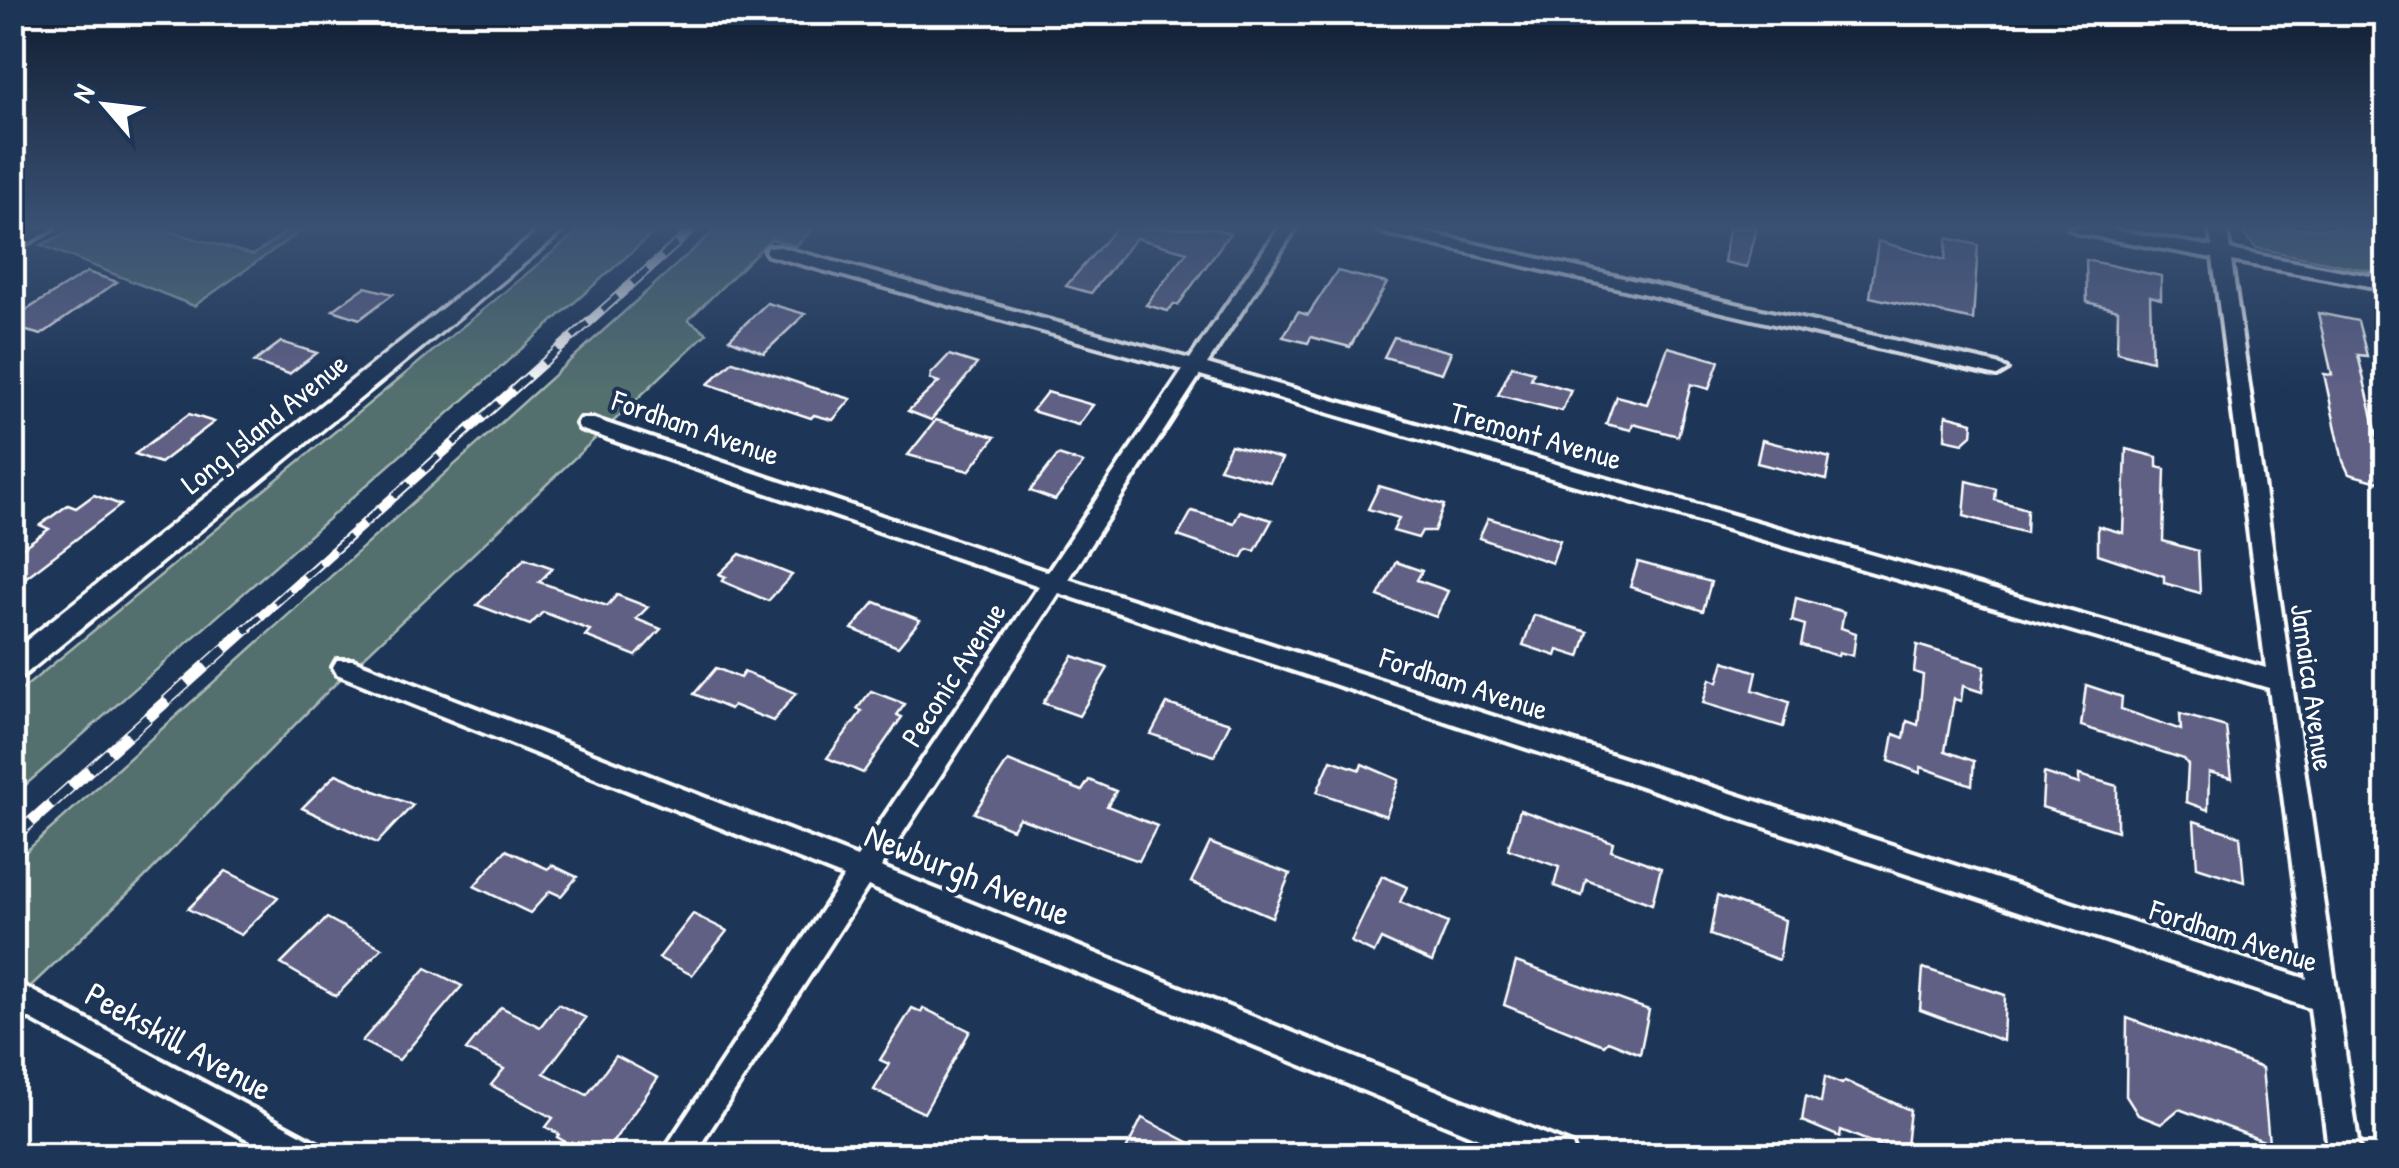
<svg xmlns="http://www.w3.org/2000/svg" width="2399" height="1168" viewBox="0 0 2399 1168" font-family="'Patrick Hand',sans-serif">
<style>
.green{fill:#53706e;stroke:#a9b8b6;stroke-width:2.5}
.building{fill:#5e6084;stroke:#fff;stroke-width:2.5}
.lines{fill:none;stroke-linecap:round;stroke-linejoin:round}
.minor-casing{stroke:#fff;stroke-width:8}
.tertiary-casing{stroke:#fff;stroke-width:7}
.minor{fill:#1d3557;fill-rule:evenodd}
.tertiary{fill:#1d3557;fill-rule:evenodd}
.rail-far1-casing{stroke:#fff;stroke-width:10}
.rail-casing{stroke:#fff;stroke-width:12}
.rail-far1{stroke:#1d3557;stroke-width:6;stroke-dasharray:20;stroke-linecap:butt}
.rail{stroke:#1d3557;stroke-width:9;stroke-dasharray:26;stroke-linecap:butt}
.labels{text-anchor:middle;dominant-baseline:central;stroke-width:8;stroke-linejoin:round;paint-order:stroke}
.street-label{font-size:30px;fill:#fff;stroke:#1d3557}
.near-street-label{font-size:35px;fill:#fff;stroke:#1d3557}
</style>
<rect width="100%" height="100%" fill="#1d3557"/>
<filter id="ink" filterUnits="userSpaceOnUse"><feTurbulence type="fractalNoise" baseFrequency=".01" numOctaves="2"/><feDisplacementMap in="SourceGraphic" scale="20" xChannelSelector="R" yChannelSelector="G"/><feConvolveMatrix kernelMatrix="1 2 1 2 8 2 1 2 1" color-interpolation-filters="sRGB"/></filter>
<g filter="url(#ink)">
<!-- green -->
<g class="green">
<path d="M78,228H158L253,255L292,228H305L194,306L41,245Z"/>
<path d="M582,228H659L13,796V697Z"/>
<path d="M717,228H814L796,246L771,239L688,320L707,333L330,689L142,880L13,1003L12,864Z"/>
<path d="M2245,228H2386V274L2256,248L2245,236Z"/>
</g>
<!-- building -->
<g class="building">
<path d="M1116,228H1211L1230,233L1178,305L1174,304L1168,311L1146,305L1187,252L1136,238L1091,293L1066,286Z"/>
<path d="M1729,228H1757L1747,267L1724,262Z"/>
<path d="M1947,238L1978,245L1973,320L1870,297L1878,241L1945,260Z"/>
<path d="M2086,260L2161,276V299L2150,296L2152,361L2117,352L2118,310L2087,302Z"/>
<path d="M1337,271L1387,283L1350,347L1311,337L1308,343L1283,337L1298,312L1308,315Z"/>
<path d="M87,272L117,282L41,335L12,327V319Z"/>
<path d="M365,287L393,294L360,319L333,310Z"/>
<path d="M767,303L805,314L764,353L729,339Z"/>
<path d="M2318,313L2358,321L2367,356L2358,355L2383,460L2386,461V484L2349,474L2343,461L2324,374L2332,375Z"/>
<path d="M1394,337L1451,352L1442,373L1384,357Z"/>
<path d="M281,342L317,353L289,374L254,362Z"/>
<path d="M1668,347L1719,361L1709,389L1691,384L1678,436L1633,424L1631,430L1606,424L1616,396L1647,404Z"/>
<path d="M949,355L977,364L931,420L908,411L939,382L930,379L931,374Z"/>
<path d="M733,361L810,387L851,399L833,420L814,415L811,418L708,384Z"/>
<path d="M1512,366L1534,372L1531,379L1571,390L1562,411L1498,395Z"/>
<path d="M1047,392L1093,405L1078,425L1032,411Z"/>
<path d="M189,414L214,422L160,463L135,454Z"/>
<path d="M1946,415L1973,422L1972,435L1963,443L1945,439Z"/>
<path d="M936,420L995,437L969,471L908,455Z"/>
<path d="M1762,440L1830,458L1826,480L1757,463Z"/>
<path d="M1231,445L1282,459L1270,482L1219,468Z"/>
<path d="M2126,449L2157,457V467L2165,469L2163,541L2198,551L2200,593L2164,583V576L2098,554V526L2123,533Z"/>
<path d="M1058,455L1083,463L1055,500L1030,491Z"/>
<path d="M1967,481L1996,489L1995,500L2027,509L2026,533L1964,516Z"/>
<path d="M1379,486L1444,505L1434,531H1422L1418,538L1393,531L1399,518L1368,509Z"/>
<path d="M94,495L121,505L12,588V555L49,529L40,525L68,505L76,508Z"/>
<path d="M1192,511L1234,523L1240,511L1272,520L1255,551L1247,549L1242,558L1178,536Z"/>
<path d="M1488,518L1560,540L1552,563L1479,538Z"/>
<path d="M740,554L792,575L768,601L722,581L726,577L719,574Z"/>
<path d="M525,558L553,568L539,582L607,606L617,595L648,607L636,619L661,629L636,656L585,636L590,630L543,612L530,625L477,605Z"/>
<path d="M1396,562L1422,571L1417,580L1448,591L1436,617L1378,596Z"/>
<path d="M1638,562L1711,582L1703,611L1630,587Z"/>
<path d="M1796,598L1844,612L1841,628L1856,633L1853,656L1839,652L1838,656L1801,645L1805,625L1792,621Z"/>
<path d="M875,602L920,620L898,647L852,629Z"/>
<path d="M1534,615L1588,632L1580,657L1558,650L1556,656L1523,645Z"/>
<path d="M1917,645L1985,666L1982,692L1963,686L1961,701L1954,699L1945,751L1974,761L1972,785L1921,767L1920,773L1889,761L1894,734L1904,738L1907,721L1918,725L1923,675L1914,672Z"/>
<path d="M1073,656L1108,668L1079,716L1043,703Z"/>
<path d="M1724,661L1757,672L1753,690L1789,702L1783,727L1703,703L1710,679L1718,682Z"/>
<path d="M716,668L740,678L744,672L796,693L773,721L733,705L730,709L694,694Z"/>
<path d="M2086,685L2122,697L2121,709L2181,730L2180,714L2226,727L2232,778L2209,772L2208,810L2186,802L2188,765L2184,759L2081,726Z"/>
<path d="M871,691L905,704L897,715L902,717L863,773L827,758L862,711L857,709Z"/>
<path d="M1167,704L1230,723L1214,756L1151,734Z"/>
<path d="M1331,760L1360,770L1362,764L1399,780L1386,816L1317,792Z"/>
<path d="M1008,761L1082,791L1089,780L1116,791L1107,806L1157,826L1139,861L1019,818L1012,829L974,813Z"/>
<path d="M2044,773L2079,784V775L2117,786V831L2042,807Z"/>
<path d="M336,774L375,791L413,805L377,843L302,808Z"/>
<path d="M1520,810L1613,842L1611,850L1661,868L1652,904L1586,880L1582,896L1554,886L1559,867L1508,849Z"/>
<path d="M2194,821L2240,836L2244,882L2197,867Z"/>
<path d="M1210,843L1290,874L1272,917L1191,882Z"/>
<path d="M506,850L548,869L552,865L577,877L561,896L550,891L530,913L474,886Z"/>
<path d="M226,871L278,897L241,935L188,909Z"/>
<path d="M1382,876L1407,887L1400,902L1448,923L1432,962L1381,939L1374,953L1351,942Z"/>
<path d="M1717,896L1785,920L1779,960L1710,935Z"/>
<path d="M693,914L727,931L692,975L659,958Z"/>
<path d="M327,918L382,948L336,996L281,964Z"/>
<path d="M1516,962L1649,1010L1640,1054L1608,1041L1604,1045L1504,1005Z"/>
<path d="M426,968L462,986L399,1060L362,1041Z"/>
<path d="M1923,968L2005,995L2003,1041L1920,1010Z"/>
<path d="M558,1004L586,1018L544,1073L587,1095L616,1056L658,1078L603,1156H590L557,1137L559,1134L546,1127L553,1118L491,1085L504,1069L466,1050L501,1007L540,1027Z"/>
<path d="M912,1008L921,1012L923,1008L970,1031L924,1113L874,1090L889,1064L880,1060Z"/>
<path d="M2127,1018L2262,1068L2269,1143L2179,1109L2161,1124L2138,1115L2126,1096Z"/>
<path d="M1825,1077L1842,1084L1845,1081L1910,1110L1905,1156L1841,1130L1840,1137L1802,1121L1806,1096L1821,1103Z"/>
<path d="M1142,1118L1215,1156H1123Z"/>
</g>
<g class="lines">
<!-- minor casing -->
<g class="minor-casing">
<g id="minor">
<path d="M33,228H54L12,252V239Z"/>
<path d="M1279,228H1296L1207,364L2266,668L2213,258L2078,233L2069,228H2103L2212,247L2210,228H2226L2230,250L2386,279V289L2231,261L2360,1156H2329L2310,1008L1059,593L881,867L1572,1145L1576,1156H1522L868,886L693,1156H660L844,877L337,674L333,667L337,660H353L857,857L1039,586L580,429L577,424L580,419H594L1048,572L1183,370L768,255L765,251L768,247H780L1190,359ZM1200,375L2269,688L2307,979L1068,579Z"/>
<path d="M1375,228H1405L1997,364L2007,370L1997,376L1384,233Z"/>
<path d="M12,980L321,1145L325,1156H278L12,1009Z"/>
</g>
</g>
<!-- tertiary casing -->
<g class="tertiary-casing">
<path id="tertiary" d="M543,228H567L22,677L12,680V652Z"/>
</g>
<!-- minor -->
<use href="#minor" class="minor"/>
<!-- tertiary -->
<use href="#tertiary" class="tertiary"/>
<!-- rail-far1 casing -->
<g class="rail-far1-casing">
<path id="rail-far1" d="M245,630L694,228"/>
</g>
<!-- rail casing -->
<g class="rail-casing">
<path id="rail" d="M12,839L248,628"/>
</g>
<!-- rail-far1 -->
<use href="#rail-far1" class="rail-far1"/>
<!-- rail -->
<use href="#rail" class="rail"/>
</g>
</g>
<!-- sky -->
<linearGradient id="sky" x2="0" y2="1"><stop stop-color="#101d30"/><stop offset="0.58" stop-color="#3a5174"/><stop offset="1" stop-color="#3a5174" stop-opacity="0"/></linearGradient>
<rect width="2399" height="391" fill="url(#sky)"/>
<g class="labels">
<!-- street labels -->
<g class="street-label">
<text transform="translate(264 423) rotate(-39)">Long Island Avenue</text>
<text transform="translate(696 427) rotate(19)">Fordham Avenue</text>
<text transform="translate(1536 435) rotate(16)">Tremont Avenue</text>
<text transform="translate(953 674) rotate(-57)">Peconic Avenue</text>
<text transform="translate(1464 683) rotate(18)">Fordham Avenue</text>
<text transform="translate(2313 687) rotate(82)">Jamaica Avenue</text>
<text transform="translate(2234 935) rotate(18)">Fordham Avenue</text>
</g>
<!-- near-street labels -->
<g class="near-street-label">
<text transform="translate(968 874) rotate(22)">Newburgh Avenue</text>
<text transform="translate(179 1041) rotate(29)">Peekskill Avenue</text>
</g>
</g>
<!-- margin -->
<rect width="2399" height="1168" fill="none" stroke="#1d3557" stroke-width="50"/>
<rect x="25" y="25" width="2349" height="1118" fill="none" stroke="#fff" stroke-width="4" filter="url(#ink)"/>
<!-- north arrow -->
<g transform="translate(105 105) rotate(298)" stroke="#1d3557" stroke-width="8" paint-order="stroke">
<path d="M0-8L18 38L0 25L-18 38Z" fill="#ffffff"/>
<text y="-15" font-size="28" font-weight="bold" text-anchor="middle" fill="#ffffff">N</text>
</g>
</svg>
